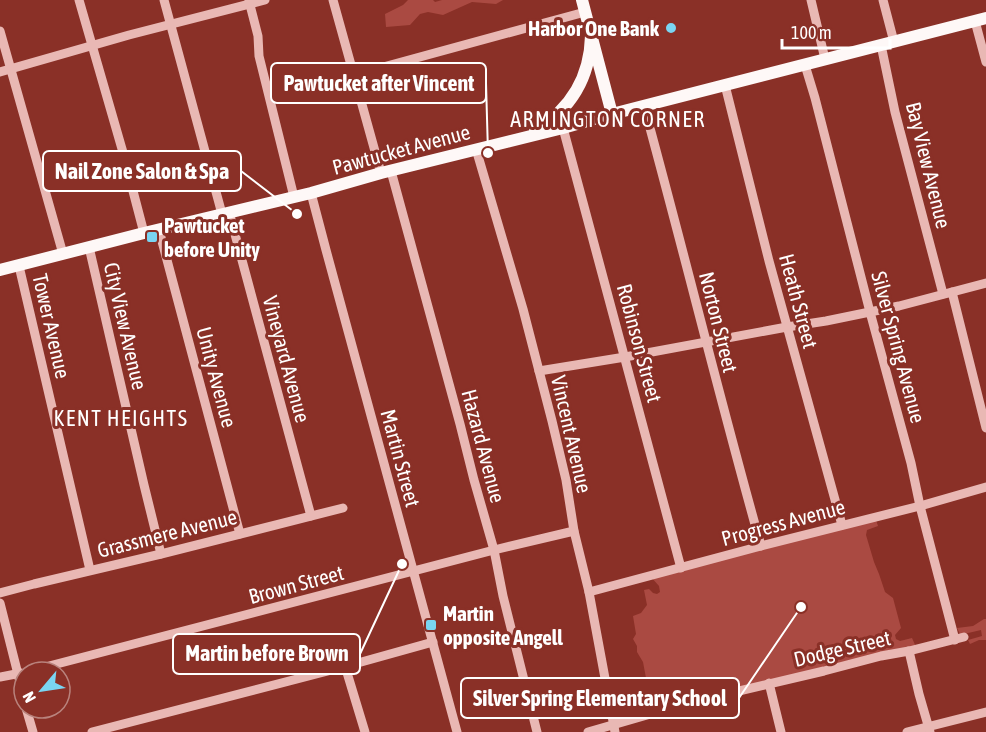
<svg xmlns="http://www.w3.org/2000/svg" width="986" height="732" viewBox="0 0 986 732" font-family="'Asap Condensed',sans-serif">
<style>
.green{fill:#aa4a42}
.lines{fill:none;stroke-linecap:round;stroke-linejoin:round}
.minor{stroke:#e9b8b4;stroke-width:9}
.major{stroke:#fef8f7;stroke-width:12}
.poi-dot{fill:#7ad5f2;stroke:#8a3027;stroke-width:2}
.labels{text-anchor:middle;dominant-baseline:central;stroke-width:6;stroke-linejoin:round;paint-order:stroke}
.poi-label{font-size:21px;font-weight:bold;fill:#fff;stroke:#8a3027;text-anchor:start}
.street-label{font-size:21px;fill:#fff;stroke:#8a3027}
.neighbourhood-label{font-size:22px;letter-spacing:1.5px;fill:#fff;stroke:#8a3027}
.leader{fill:none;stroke:#fff;stroke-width:2}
.callout-dot{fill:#fff;stroke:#8a3027;stroke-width:2}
.callout{fill:#8a3027;stroke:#fff;stroke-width:2}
.callout-label{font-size:22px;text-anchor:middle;font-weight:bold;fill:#fff}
</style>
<rect width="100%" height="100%" fill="#8a3027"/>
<!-- green -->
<g class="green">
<path d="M408,0H433L435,2L442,0H503L496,4L472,2L443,15L428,12L420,14L410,25L386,27L385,14L403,5Z"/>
<path d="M875,517L878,526L867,530L866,535L874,562L879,574L885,592L893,598L901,628L895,635L896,639L900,641L912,638L916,647L663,706L660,704C662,701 665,699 667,696C676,680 657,676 646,678L643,662L637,652V646L633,639L636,634L633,616L641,613L647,605L644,590L649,589L653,593L657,594L660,592L659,586L651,577Z"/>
<path d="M984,619H986V640H979L970,644L968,640L982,636L981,630L964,634H960L957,628L973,626Z"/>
</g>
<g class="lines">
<!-- minor -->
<g class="minor">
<path d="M79,0L122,149L144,233"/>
<path d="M164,0L222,214"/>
<path d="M333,0L381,173"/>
<path d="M811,0L825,59"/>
<path d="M883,0L894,42"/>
<path d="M249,1L258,36L259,56L294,197"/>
<path d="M975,21L986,62"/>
<path d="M0,31L63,254"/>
<path d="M881,45L895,112L943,294"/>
<path d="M805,65L815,98L870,312L911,463L920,506L955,640"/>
<path d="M0,72L129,35L265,0"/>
<path d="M354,75L585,12"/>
<path d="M725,85L769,261L842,525"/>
<path d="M644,106C684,252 720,400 761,546"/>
<path d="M563,128L681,568"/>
<path d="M476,149L523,309L552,421L566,480L574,531L589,592L615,732"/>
<path d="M391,171L460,424L474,480L494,550L503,596L537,732"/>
<path d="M311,193L326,250L457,732"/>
<path d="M229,212L311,516"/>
<path d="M159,230L240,534"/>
<path d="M89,247L144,485L161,554"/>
<path d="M19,266L90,570"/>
<path d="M952,292L986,428"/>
<path d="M539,371L625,357L787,327L826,321L899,306L986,283"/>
<path d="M589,592L761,546L920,506L986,487"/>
<path d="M0,593L34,584L161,554L343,508"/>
<path d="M0,603L24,698"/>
<path d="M909,651L919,694L930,732"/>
<path d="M345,666L365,732"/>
<path d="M26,672L494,550L574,531"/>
<path d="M0,677L21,673"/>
<path d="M769,683L781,732"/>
<path d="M26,708L33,732"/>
<path d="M92,732L347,666L433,642"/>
<path d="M588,732L692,702L824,671L881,656L909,651L964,637"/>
<path d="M907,732L986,712"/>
</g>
<!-- major -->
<g class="major">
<path d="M582,0L612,114"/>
<path d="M535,131C571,109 590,78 591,36"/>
<path d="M0,270L140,234L311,193L381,173L563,128L612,114L986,18"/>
</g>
</g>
<!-- markers -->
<g class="poi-dot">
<circle cx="671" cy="28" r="6"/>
<rect x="146" y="231" width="12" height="12" rx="3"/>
<rect x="425" y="619" width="12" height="12" rx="3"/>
</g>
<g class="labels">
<!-- poi labels -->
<g class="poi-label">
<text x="659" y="28" text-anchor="end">Harbor One Bank</text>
<text x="164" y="225">Pawtucket<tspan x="164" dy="24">before Unity</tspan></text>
<text x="443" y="613">Martin<tspan x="443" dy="24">opposite Angell</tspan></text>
</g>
<!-- street labels -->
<g class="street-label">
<text transform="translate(401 149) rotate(-15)">Pawtucket Avenue</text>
<text transform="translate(929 165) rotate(76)">Bay View Avenue</text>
<text transform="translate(799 301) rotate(75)">Heath Street</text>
<text transform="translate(719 322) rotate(76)">Norton Street</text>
<text transform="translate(52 326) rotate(77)">Tower Avenue</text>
<text transform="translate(126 326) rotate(77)">City View Avenue</text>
<text transform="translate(640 343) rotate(75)">Robinson Street</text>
<text transform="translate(899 347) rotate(75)">Silver Spring Avenue</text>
<text transform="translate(287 359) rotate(75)">Vineyard Avenue</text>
<text transform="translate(217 377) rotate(75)">Unity Avenue</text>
<text transform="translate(572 434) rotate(77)">Vincent Avenue</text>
<text transform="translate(484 446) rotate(75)">Hazard Avenue</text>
<text transform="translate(401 458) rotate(75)">Martin Street</text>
<text transform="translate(783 522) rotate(-15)">Progress Avenue</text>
<text transform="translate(167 533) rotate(-14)">Grassmere Avenue</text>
<text transform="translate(296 584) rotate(-15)">Brown Street</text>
<text transform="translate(842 648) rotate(-13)">Dodge Street</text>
</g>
<!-- neighbourhood labels -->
<g class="neighbourhood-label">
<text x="608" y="119">ARMINGTON CORNER</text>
<text x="121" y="418">KENT HEIGHTS</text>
</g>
</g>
<!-- callouts -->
<path class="leader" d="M488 153L486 83M297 214L241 171M402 564L360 654M801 607L739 698"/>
<g class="callout-dot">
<circle cx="488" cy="153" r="6"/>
<circle cx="297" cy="214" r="6"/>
<circle cx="402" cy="564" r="6"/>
<circle cx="801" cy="607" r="6"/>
</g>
<g class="callout">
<rect x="271" y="63" width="215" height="40" rx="6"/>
<rect x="43" y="151" width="198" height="40" rx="6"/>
<rect x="173" y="634" width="187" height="40" rx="6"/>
<rect x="461" y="678" width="278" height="40" rx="6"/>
</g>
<g class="callout-label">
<text x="379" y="91">Pawtucket after Vincent</text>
<text x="142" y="179">Nail Zone Salon &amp; Spa</text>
<text x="267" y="661">Martin before Brown</text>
<text x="600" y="706">Silver Spring Elementary School</text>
</g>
<!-- north arrow -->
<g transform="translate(42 690) rotate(241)"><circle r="28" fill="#8a3027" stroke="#b9837d" stroke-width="1.5"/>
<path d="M0-4.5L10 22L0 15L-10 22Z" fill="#7ad5f2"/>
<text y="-9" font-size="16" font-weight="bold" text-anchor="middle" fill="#ffffff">N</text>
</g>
<!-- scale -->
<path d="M782 39v9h108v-9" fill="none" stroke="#ffffff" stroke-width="3"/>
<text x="791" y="39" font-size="18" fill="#ffffff" stroke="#8a3027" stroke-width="4.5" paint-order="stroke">100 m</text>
</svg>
